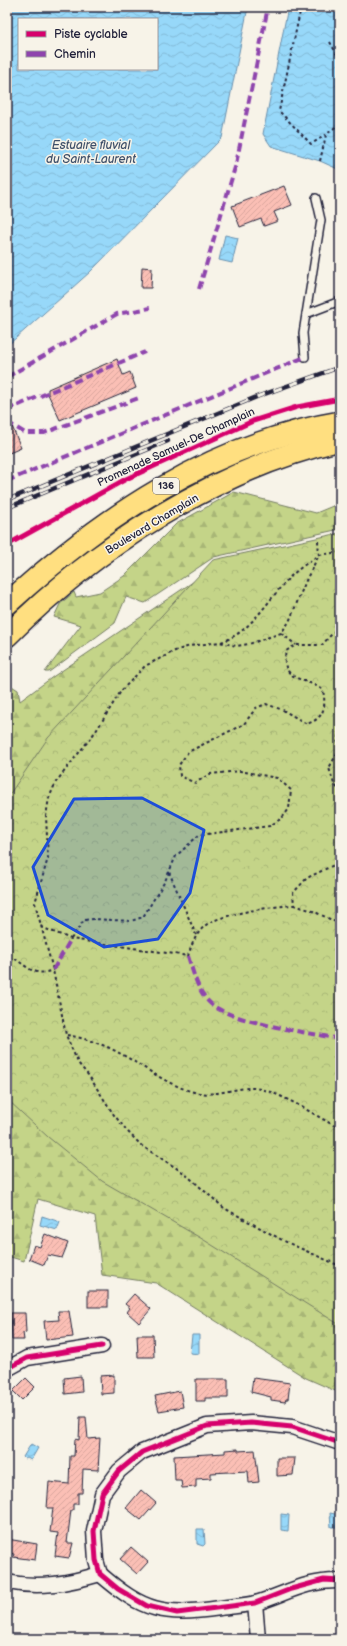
<svg xmlns="http://www.w3.org/2000/svg" width="347" height="1646" viewBox="0 0 347 1646" font-family="'Balsamiq Sans',sans-serif">
<style>
.forest{fill:url(#forest-firs);stroke:#737b62}
.park{fill:url(#park-crowns);stroke:#737b62}
.water{fill:url(#water-waves);stroke:#688fad;fill-rule:evenodd}
.building{fill:url(#building-hatch);stroke:#22223b}
.lines{fill:none;stroke-linecap:round;stroke-linejoin:round}
.service-casing{stroke:#22223b;stroke-width:10}
.minor-casing{stroke:#22223b;stroke-width:17}
.primary-casing{stroke:#22223b;stroke-width:24}
.path{stroke:#22223b;stroke-width:2;stroke-dasharray:3 3;stroke-linecap:butt}
.service{stroke:#f7f3e8;stroke-width:7}
.minor{stroke:#f7f3e8;stroke-width:14}
.primary{stroke:#ffdf80;stroke-width:21}
.rail-casing{stroke:#22223b;stroke-width:4.5}
.rail{stroke:#f7f3e8;stroke-width:3;stroke-dasharray:9;stroke-linecap:butt}
.quiet{stroke:#8e44ad;stroke-width:4;stroke-dasharray:8 4;stroke-linecap:butt}
.cycleway-casing{stroke:#f7f3e8;stroke-width:8}
.cycleway{stroke:#d6006c;stroke-width:5}
.marked{fill:#1d4ed8;fill-opacity:0.2;stroke:#1d4ed8;stroke-width:3;stroke-linejoin:round}
.labels{text-anchor:middle;dominant-baseline:central;stroke-width:3;stroke-linejoin:round;paint-order:stroke}
.shield{fill:#f7f3e8;stroke:#62616f;stroke-width:1}
.shield-label{font-size:10px;font-weight:bold;fill:#22223b}
.street-label{font-size:11px;fill:#22223b;stroke:#f7f3e8}
.water-label{font-size:12px;font-style:italic;fill:#3f506a;stroke:#f7f3e8}
</style>
<defs>
<pattern id="forest-firs" width="22" height="20" patternUnits="userSpaceOnUse"><rect width="22" height="20" fill="#c4d488"/><path d="M5 1l3.5 6h-7zM16 11l3.5 6h-7z" fill="#a8b676"/></pattern>
<pattern id="park-crowns" width="20" height="18" patternUnits="userSpaceOnUse"><rect width="20" height="18" fill="#c4d488"/><path d="M2 6a3 3 0 1 1 6 0M12 15a3 3 0 1 1 6 0" fill="none" stroke="#a8b676"/></pattern>
<pattern id="water-waves" width="16" height="10" patternUnits="userSpaceOnUse"><rect width="16" height="10" fill="#97d8f9"/><path d="M0 5q4-4 8 0t8 0" fill="none" stroke="#82b9d6"/></pattern>
<pattern id="building-hatch" width="6" height="6" patternUnits="userSpaceOnUse"><rect width="6" height="6" fill="#fbbfb5"/><path d="M-1 1l2-2M0 6l6-6M5 7l2-2" fill="none" stroke="#d7a49d"/></pattern>
</defs>
<rect width="100%" height="100%" fill="#f7f3e8"/>
<filter id="ink" filterUnits="userSpaceOnUse"><feTurbulence type="fractalNoise" baseFrequency=".025" numOctaves="2"/><feDisplacementMap in="SourceGraphic" scale="8" xChannelSelector="R" yChannelSelector="G"/><feConvolveMatrix kernelMatrix="1 2 1 2 8 2 1 2 1" color-interpolation-filters="sRGB"/></filter>
<g filter="url(#ink)">
<!-- forest -->
<g class="forest">
<path d="M234,492L316,513L340,503V529L214,557L145,603L126,597L115,623L49,672H45L81,625L54,617L60,604L74,592L76,597L100,592L124,576L176,524Z"/>
<path d="M212,569L340,1139V1393L306,1378L156,1283L102,1275L95,1216L38,1199L24,1261L7,1256V683L18,690L20,701L54,676Z"/>
</g>
<!-- park -->
<path class="park" d="M340,533V1325L204,1240L102,1181L48,1137L9,1101L7,1097V798L48,738L213,560Z"/>
<!-- water -->
<g class="water">
<path d="M7,7H248L222,138L90,272L7,346ZM19,19H157V69H19Z"/>
<path d="M288,7H340V170L320,161L271,146L263,134Z"/>
<path d="M225,235L238,238L232,263L219,260Z"/>
<path d="M42,1216L60,1222L57,1230L40,1225Z"/>
<path d="M192,1335H199V1354L190,1353Z"/>
<path d="M31,1444L38,1448L31,1460L27,1458L25,1459L23,1457Z"/>
<path d="M330,1513L340,1515V1527H331Z"/>
<path d="M281,1514L289,1515L288,1531L281,1530Z"/>
<path d="M197,1529H204L205,1544L203,1546L197,1544Z"/>
</g>
<!-- building -->
<g class="building">
<path d="M284,186L292,205L274,212L278,221L264,226L261,219L240,227L232,206Z"/>
<path d="M142,267L152,268L151,288H141Z"/>
<path d="M117,359L123,375L130,372L136,388L60,420L48,394V389Z"/>
<path d="M7,414L21,448L7,454Z"/>
<path d="M45,1234L68,1243L62,1258L48,1255L44,1265L29,1259L34,1245L40,1247Z"/>
<rect x="88" y="1291" width="20" height="16"/>
<path d="M134,1294L151,1309L139,1323L127,1312L130,1308L125,1304Z"/>
<path d="M58,1311H69L73,1337L46,1340L44,1321L59,1320Z"/>
<path d="M11,1313H25L26,1332L23,1333L24,1340H12Z"/>
<path d="M137,1335H153L154,1357H138Z"/>
<path d="M114,1375V1393L101,1394L100,1376Z"/>
<path d="M81,1376L82,1392L65,1394L64,1378Z"/>
<path d="M26,1378L35,1387L22,1400L13,1391Z"/>
<path d="M253,1378L290,1383L288,1399H286L285,1402L271,1400V1397L251,1392Z"/>
<path d="M196,1379H228V1398H205V1401H196Z"/>
<path d="M180,1391L183,1407L159,1411L155,1396Z"/>
<path d="M80,1417H86L88,1439L100,1438L98,1470L83,1469L82,1493H78V1504H73V1510H71L67,1543H73L69,1558L55,1556L58,1533L50,1532L53,1508H47L49,1482L69,1484L70,1456H74L75,1439L79,1440Z"/>
<path d="M238,1449V1451L255,1450L259,1482L249,1483L248,1471L211,1473V1478L196,1479V1487L182,1488L181,1480H175L174,1456L225,1453V1450Z"/>
<path d="M277,1458H295L293,1475L277,1476Z"/>
<path d="M141,1490L156,1503L141,1520L126,1508Z"/>
<path d="M7,1539L37,1544L35,1560L13,1557L14,1554L7,1553Z"/>
<path d="M131,1547L148,1562L137,1574L120,1559Z"/>
</g>
<g class="lines">
<!-- service casing -->
<g class="service-casing">
<g id="service">
<path d="M306,314L340,301"/>
<path d="M305,357L303,333L321,220L316,198"/>
</g>
</g>
<!-- minor casing -->
<g class="minor-casing">
<g id="minor">
<path d="M7,1369L27,1358L102,1346"/>
<path d="M100,1574L96,1560L94,1531L102,1494L119,1471L142,1452L207,1426L251,1423L292,1427L340,1443"/>
<path d="M100,1574C144,1612 163,1616 220,1608C231,1606 244,1606 256,1603C286,1594 306,1580 340,1581"/>
<path d="M7,1582C40,1589 69,1583 100,1574"/>
<path d="M255,1603L258,1639"/>
</g>
</g>
<!-- primary casing -->
<g class="primary-casing">
<g id="primary">
<path d="M7,604C101,518 212,443 340,422"/>
<path d="M7,636C96,547 216,469 340,440"/>
</g>
</g>
<!-- path -->
<g class="path">
<path d="M301,7L279,111L311,144L326,135"/>
<path d="M330,42L340,60"/>
<path d="M320,161L326,135L340,123"/>
<path d="M340,552L319,555L307,578L289,622L281,633L249,644L236,646L220,642L190,646L175,651L145,666L121,691L96,731L56,782L49,798L46,816L48,858L35,903L53,970L66,1035L78,1063L89,1076L114,1115L129,1133L142,1146L184,1173L224,1208L284,1241L340,1266"/>
<path d="M281,633L296,645"/>
<path d="M221,642C252,632 268,599 290,577C299,568 309,562 319,555L318,541"/>
<path d="M340,729L337,740L340,749"/>
<path d="M340,748L329,768L334,784L340,791"/>
<path d="M169,872L196,935"/>
<path d="M294,905L313,911L340,924"/>
<path d="M41,927L71,939L188,956C192,944 196,933 206,925C220,914 275,906 294,905L293,893L307,878L340,862"/>
<path d="M71,939L84,920L94,919L131,921L143,917L165,881L176,856L199,835L270,826L282,818L289,809L291,790L277,778L240,771L210,774L195,783L180,776L179,765L188,752L244,724L256,708L266,704L283,710L307,724C325,718 326,706 323,690C306,677 279,682 286,651L296,645H322L340,625"/>
<path d="M7,967L14,958C29,968 35,977 53,970"/>
<path d="M67,1035C84,1038 106,1045 121,1054C145,1067 167,1085 194,1092C213,1097 230,1089 249,1088C272,1086 318,1117 340,1129"/>
</g>
<!-- service -->
<use href="#service" class="service"/>
<!-- minor -->
<use href="#minor" class="minor"/>
<!-- primary -->
<use href="#primary" class="primary"/>
<!-- rail casing -->
<g class="rail-casing">
<g id="rail">
<path d="M7,500L259,396L340,367"/>
<path d="M7,508L168,441"/>
</g>
</g>
<!-- rail -->
<use href="#rail" class="rail"/>
<!-- quiet -->
<g class="quiet">
<path d="M199,289L236,164L268,7"/>
<path d="M7,377L117,314L150,308"/>
<path d="M7,410L145,352"/>
<path d="M7,422L25,433H44L139,398"/>
<path d="M7,481L305,357"/>
<path d="M188,956C193,972 198,992 210,1003C229,1022 311,1033 340,1039"/>
<path d="M53,970L71,939"/>
</g>
<!-- cycleway casing -->
<g class="cycleway-casing">
<g id="cycleway">
<path d="M7,545L126,479L253,421L297,407L340,399"/>
<path d="M7,1369L27,1358L102,1346"/>
<path d="M340,1443L292,1427L251,1423L207,1426L142,1452L119,1471L102,1494L94,1531L96,1560L100,1574L118,1589L147,1606L177,1613L255,1603L291,1589L324,1580L340,1581"/>
</g>
</g>
<!-- cycleway -->
<use href="#cycleway" class="cycleway"/>
</g>
</g>
<!-- marked area -->
<path class="marked" d="M142,798L204,830L190,893L158,939L104,947L48,915L33,867L74,799Z"/>
<g class="labels">
<!-- shield labels -->
<rect class="shield" x="153" y="478" width="26" height="16" rx="3"/>
<g class="shield-label">
<text x="166" y="486">136</text>
</g>
<!-- street labels -->
<g class="street-label">
<text transform="translate(176 447) rotate(-25)">Promenade Samuel-De Champlain</text>
<text transform="translate(152 524) rotate(-31)">Boulevard Champlain</text>
</g>
<!-- water labels -->
<g class="water-label">
<text x="91" y="145">Estuaire fluvial<tspan x="91" dy="14">du Saint-Laurent</tspan></text>
</g>
</g>
<!-- margin -->
<rect width="347" height="1646" fill="none" stroke="#f7f3e8" stroke-width="24"/>
<rect x="12" y="12" width="323" height="1622" fill="none" stroke="#22223b" stroke-width="1.5" filter="url(#ink)"/>
<!-- legend -->
<rect x="18" y="18" width="140" height="52" fill="#f7f3e8" stroke="#a29fa3"/>
<rect x="26" y="31" width="20" height="6" fill="#d6006c" stroke="#a29fa3"/>
<text x="54" y="38" font-size="12" fill="#22223b">Piste cyclable</text>
<rect x="26" y="51" width="20" height="6" fill="#8e44ad" stroke="#a29fa3"/>
<text x="54" y="58" font-size="12" fill="#22223b">Chemin</text>
</svg>
